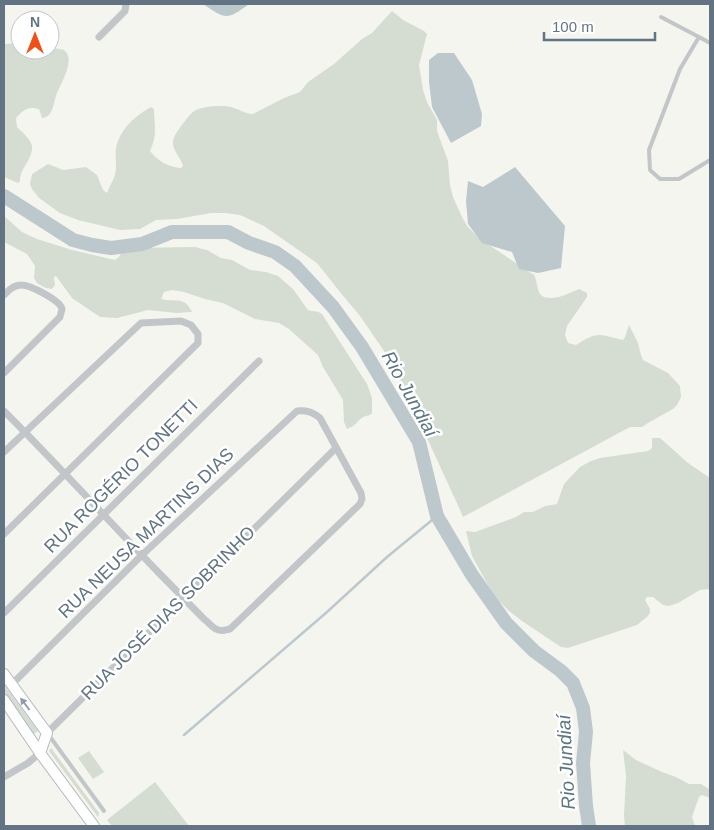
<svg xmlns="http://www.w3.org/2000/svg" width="714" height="830" viewBox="0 0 714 830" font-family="Arial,sans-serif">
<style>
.green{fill:#d5dcd1}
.water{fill:#bdc8cd}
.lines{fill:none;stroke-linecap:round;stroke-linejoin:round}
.stream{stroke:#bdc8cd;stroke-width:2.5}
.river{stroke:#bdc8cd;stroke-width:14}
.secondary-casing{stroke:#b4b9be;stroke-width:12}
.lane{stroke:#c2c6c9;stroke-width:4}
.street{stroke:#c2c6c9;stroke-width:7}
.secondary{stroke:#fff;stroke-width:10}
.oneway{fill:#919ea8}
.labels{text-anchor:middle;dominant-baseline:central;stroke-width:5;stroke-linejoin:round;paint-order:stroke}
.street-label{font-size:18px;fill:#627483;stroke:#fff}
.water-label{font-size:19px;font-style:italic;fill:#5d7781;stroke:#fff}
</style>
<rect width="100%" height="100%" fill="#f5f5f0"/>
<!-- green -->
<g class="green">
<path d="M392,11L403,20L424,31L427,34L419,65L423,90L427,102L437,120V131L448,161L450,185L453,197L462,217L467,226L480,239L534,275C537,280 537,289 540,294C549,304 570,293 579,289L587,293V297L567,326L565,335L568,343L576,345C598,331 598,334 623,340L625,337L629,325L638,343L641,355L643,360L668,373L680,386L681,397L677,405L673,409L648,423L642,427H630L463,517L461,512L393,364L360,316L340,292L317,263L264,226L240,215L225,213H211L177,219L156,220L140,229L120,230L78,220L60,213L39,198L32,189L30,184L32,174L48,164L63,170L86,167L97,175L103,190L107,193C109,187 113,181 115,175C117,167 115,157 116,148C120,129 135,116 151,107L154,109C154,117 155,123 155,130C155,138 153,144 150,151C158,161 168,167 181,168L183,166C181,157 172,151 173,141C174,135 181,126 185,121C187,118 190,114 193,112C200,106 222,105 231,107C239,109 245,114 253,114L284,98L300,92L308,82L334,64L362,39L372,33Z"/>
<path d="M20,43V50H50V48C55,49 62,48 65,51C76,61 59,86 56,96C53,105 53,117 42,118L39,109C28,106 24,109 16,118L17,127C32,142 38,145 25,166C22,171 20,174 20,181L18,183L4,177V44Z"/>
<path d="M4,216L22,232L37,239L72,250L115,260L119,257L123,250L130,248L195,247L207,250L221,258L232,260L250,270L266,272L278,276L293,289L308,310C312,312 317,310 322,314L367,384L372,398V413L370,415C357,417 358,426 347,429L344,422L343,400L323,367L318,355L289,329L279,323L255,319L223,303L205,299L184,292L172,290L164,292L161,299C175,303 184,295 192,312L176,313L148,310L117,318L100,317L72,298L56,276L54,277L55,285L52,289L46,288L37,283L34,278L35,266L27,254L4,242Z"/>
<path d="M652,438H660L688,463L710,478V589L700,590L678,603L669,606L663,605L653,597H647L645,600L650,609V613L647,617L637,625L568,648L561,647L522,621L509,611L499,601L489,587L472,556L466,531L475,532L516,517L524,512H533L545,506L557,504L564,484L580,467L591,461L600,458L648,451L652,448Z"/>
<path d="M4,685L38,731L34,734L4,692Z"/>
<path d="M51,748L99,813L98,817L49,751Z"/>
<path d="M623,750L636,760L662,772L676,777L689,784H701L709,789L710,791V798L702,795L699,797L692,817L695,826H625L624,816L626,776Z"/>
<path d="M89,751L104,772L93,779L78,758Z"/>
<path d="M155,782L189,826H112L107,820Z"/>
</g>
<!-- water -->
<g class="water">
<path d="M203,4H249C226,21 226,19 203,4Z"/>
<path d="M438,53H454L472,80L482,114L481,126L451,143L432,107L429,82V60Z"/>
<path d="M515,167L565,226L561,268L538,273L519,269L512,252L482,243L468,224L466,201L468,181L483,187Z"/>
</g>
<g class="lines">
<!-- stream -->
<path class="stream" d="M184,735L327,612L387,557L437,516"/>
<!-- river -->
<path class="river" d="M4,196L73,240L92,245L111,248L142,244L172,232H228L249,243L275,252L295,266L333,307L362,347L419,442L437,516L472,575L506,623L534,651L561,671L573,683L583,708L586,732L583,763L586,806L589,826"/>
<!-- secondary casing -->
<g class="secondary-casing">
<g id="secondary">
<path d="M4,674L47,733L40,753"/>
<path d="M4,700L40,753L94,826"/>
</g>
</g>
<!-- lane -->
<g class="lane">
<path d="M661,17L699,37"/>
<path d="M710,43L699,37L680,69L649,150L650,170L660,179H679L710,160"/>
<path d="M48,734L104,811"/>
</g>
<!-- street -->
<g class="street">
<path d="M99,37L125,11L126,4"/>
<path d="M4,295C9,290 14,285 21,285C30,285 60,300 62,309C62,310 60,316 60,317L4,373"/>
<path d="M4,411C57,464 107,519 159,573C174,588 189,604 204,619C208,622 212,627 216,629C220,632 225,630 230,629L360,504L362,499L361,493L320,418C312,412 307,410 297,411L142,555L11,685"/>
<path d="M4,452L141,323L181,321L191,325L198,334V343L4,534"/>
<path d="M4,613L259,361"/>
<path d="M47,733L336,448"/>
<path d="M4,777L28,763L40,753"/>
</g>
<!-- secondary -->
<use href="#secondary" class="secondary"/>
</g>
<!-- one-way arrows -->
<defs><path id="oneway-solid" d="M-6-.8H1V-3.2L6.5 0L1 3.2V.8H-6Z" transform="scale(1.25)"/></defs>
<use class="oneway" href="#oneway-solid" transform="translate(25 704) rotate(-127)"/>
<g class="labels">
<!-- street labels -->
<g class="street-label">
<text transform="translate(121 476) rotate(-45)">RUA ROGÉRIO TONETTI</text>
<text transform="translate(146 533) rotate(-44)">RUA NEUSA MARTINS DIAS</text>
<text transform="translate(168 613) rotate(-45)">RUA JOSÉ DIAS SOBRINHO</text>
</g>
<!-- water labels -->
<g class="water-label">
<text transform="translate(410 394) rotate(61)">Rio Jundiaí</text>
<text transform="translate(566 762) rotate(-93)">Rio Jundiaí</text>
</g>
</g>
<!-- border -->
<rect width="714" height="830" fill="none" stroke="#627483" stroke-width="10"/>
<!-- north arrow -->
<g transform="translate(35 35)"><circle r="24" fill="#ffffff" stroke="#c0c7cd"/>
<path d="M0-4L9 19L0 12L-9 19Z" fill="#ed5018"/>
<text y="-8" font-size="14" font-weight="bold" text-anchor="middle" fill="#627483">N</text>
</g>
<!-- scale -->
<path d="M544 32v8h111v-8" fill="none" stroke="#627483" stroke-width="2.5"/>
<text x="552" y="32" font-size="15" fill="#627483" stroke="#ffffff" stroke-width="4" paint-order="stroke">100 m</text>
</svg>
